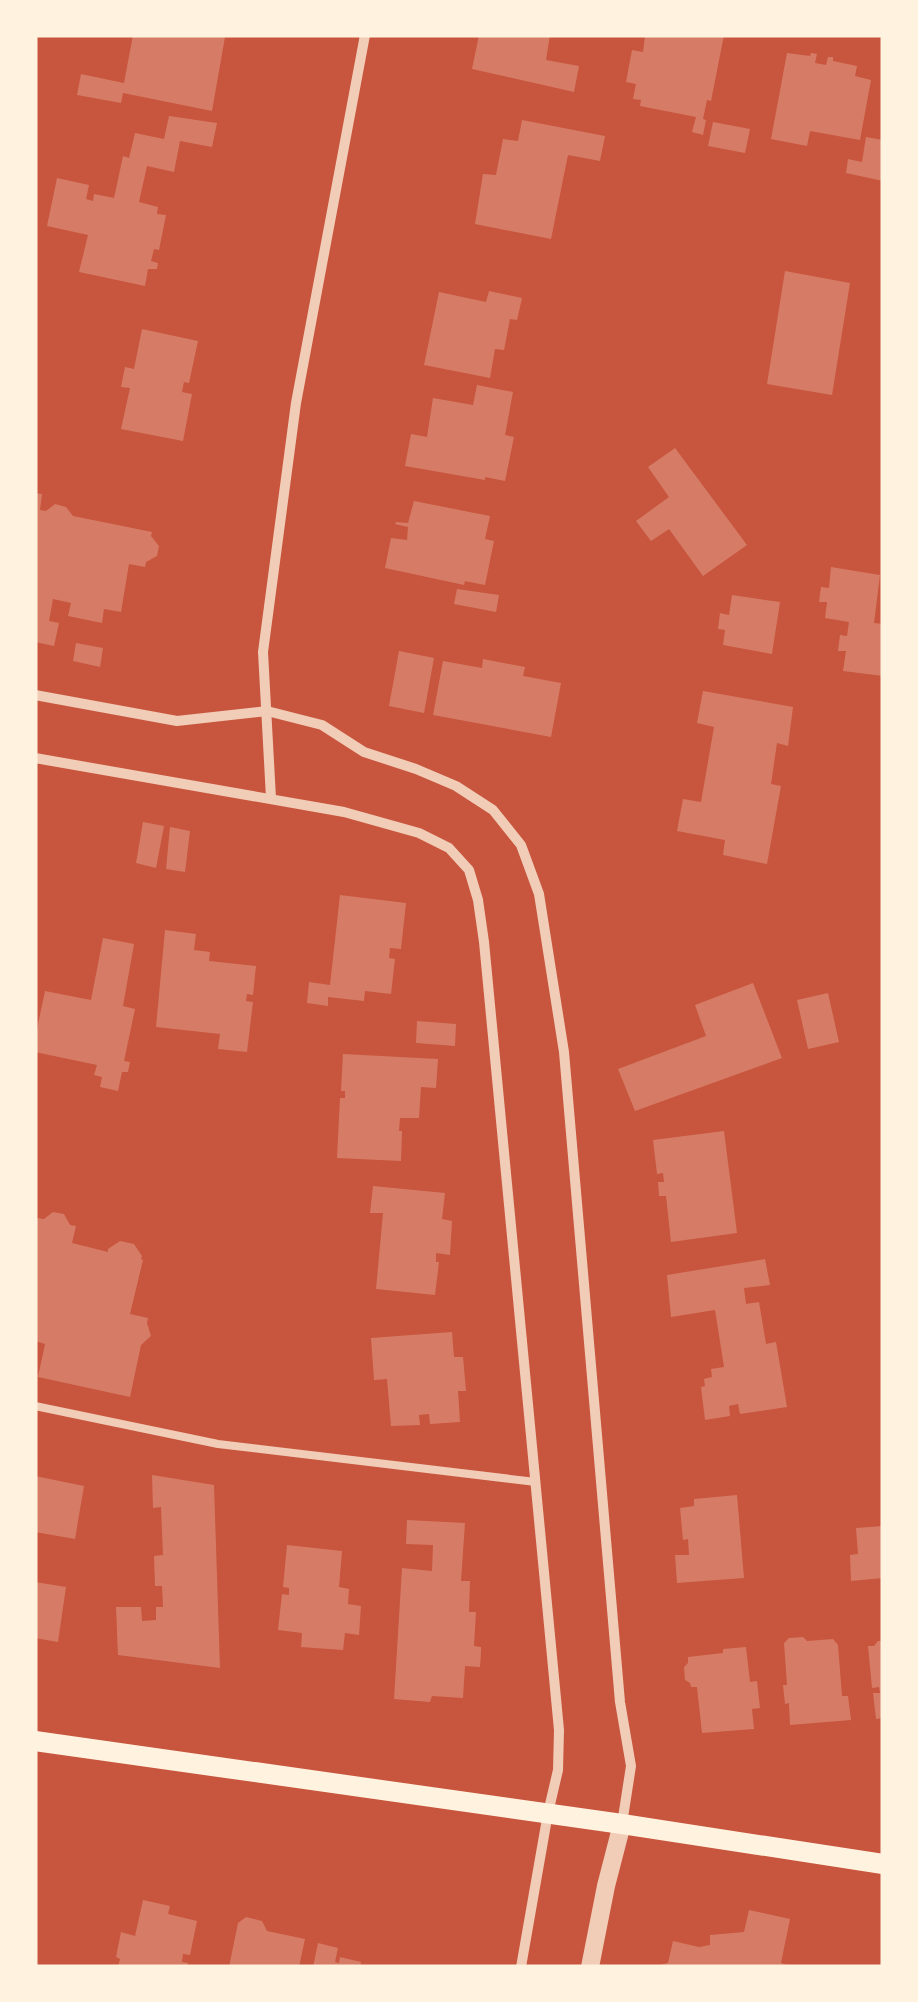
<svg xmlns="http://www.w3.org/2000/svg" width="918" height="2002" viewBox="0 0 918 2002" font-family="Commissioner,sans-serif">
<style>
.building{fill:#d67c66}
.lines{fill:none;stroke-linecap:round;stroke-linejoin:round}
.service{stroke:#f1ccb7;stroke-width:8}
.minor{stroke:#f1ccb7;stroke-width:10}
.tertiary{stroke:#f1ccb7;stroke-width:18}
.secondary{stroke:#fff3e0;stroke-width:20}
</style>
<rect width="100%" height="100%" fill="#c8553d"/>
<!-- building -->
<g class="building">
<path d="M133,35H213L225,37L212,111L123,93L121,103L77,95L81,74L124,83Z"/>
<path d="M479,35H550L546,60L579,66L574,92L472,69Z"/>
<path d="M645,35H724L711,101L707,100L703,119L706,120L703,135L692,132L696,117L640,106L641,100L633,99L636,84L626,82L632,50L643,52Z"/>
<path d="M787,53L810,56L811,53L817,54L815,63L826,65L828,57H833V61L857,66L855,76L871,80L860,140L810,131L807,146L771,139Z"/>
<path d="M169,116L217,123L212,147L180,141L174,172L147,166L139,202L158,207L157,214L166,215L159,250L154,249L151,261L158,263L157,269H148L145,286L79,272L88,235L47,226L57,178L89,185L86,199L93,201L94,194L114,198L123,156L129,158L135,133L164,139Z"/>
<path d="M522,120L605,136L600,161L568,155L551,239L475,224L483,174L496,175L503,139L518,141Z"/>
<path d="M713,122L750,129L745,153L708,146Z"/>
<path d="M866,137L883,140V181L846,173L848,159L862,162Z"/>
<path d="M785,271L850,283L832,395L767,384Z"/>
<path d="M489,291L522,298L517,320L510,319L504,350L495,349L490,378L424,365L439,292L486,302Z"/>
<path d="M142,329L198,341L189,383L184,382L182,392L192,394L183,441L121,429L130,388L121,387L125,367L134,369Z"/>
<path d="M477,385L513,392L505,435L514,437L505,481L485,477V480L405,466L411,434L427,437L433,398L473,405Z"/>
<path d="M675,448L747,545L703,576L669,529L651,541L636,521L669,497L648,467Z"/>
<path d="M35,493L42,494L40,510L46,511L55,504L66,507L73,516L152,532L151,536L159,546L157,556L146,562L145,567L129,564L121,612L104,609L102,623L68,616L71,603L53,599L49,621L59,623L54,646L35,642Z"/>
<path d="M414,501L490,516L485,539L494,541L485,585L465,581L464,585L385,568L391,538L407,540L408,527L395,524L396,522L408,523Z"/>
<path d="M831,567L880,575L874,623L883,624V676L843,671L846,651H838L840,635L847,636L849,622L825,618L827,602H819L821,587L829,588Z"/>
<path d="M457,589L499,595L496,612L454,604Z"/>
<path d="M732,595L780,602L772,654L723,645L725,630L718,629L720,613L729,615Z"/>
<path d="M76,643L103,648L100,667L73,661Z"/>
<path d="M399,651L434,658L424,713L389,706Z"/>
<path d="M483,659L525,667L523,676L561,683L551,737L433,715L443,661L482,668Z"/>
<path d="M703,691L793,707L788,746L777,743L771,784L781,786L767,864L723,855L725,840L677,831L683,799L701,802L714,727L697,723Z"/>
<path d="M143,822L164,826L156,868L136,863Z"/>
<path d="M170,827L190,831L185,872L166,869Z"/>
<path d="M340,895L406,903L401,949L390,948L389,958L395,959L391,994L365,991L364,1001L328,997V1006L307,1003L309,982L330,985Z"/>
<path d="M165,930L196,934L194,950L210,952L209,961L256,966L253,995L247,994L246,1001L253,1002L247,1052L218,1049L220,1034L156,1027Z"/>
<path d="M103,938L134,944L123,1006L135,1009L124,1061L130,1062L128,1072H122L118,1091L100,1087L102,1077L94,1075L97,1065L35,1052V1038L45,991L91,1000Z"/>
<path d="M753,983L782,1058L635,1111L618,1069L706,1036L695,1005Z"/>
<path d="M828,993L839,1042L808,1049L797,1000Z"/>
<path d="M417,1021L456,1024L455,1046L416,1043Z"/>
<path d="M343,1054L438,1059L436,1088L421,1087L419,1118H400L399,1131H402L401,1161L337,1158L340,1098H345V1091H341Z"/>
<path d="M724,1131L737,1233L671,1242L666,1196H659L658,1182H664L663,1173L657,1174L653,1140Z"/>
<path d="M373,1186L445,1193L442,1219L452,1221L450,1255L436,1253V1262H439L435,1295L376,1289L383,1213H370Z"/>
<path d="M53,1212L64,1214L70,1225L76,1226L72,1243L108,1252V1249L120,1241L134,1244L142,1256L141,1259L143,1260L130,1314L148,1318L147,1323L151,1336L141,1345L130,1397L38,1377L45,1344L35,1341V1228L37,1218L44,1219Z"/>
<path d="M765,1259L770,1285L744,1288L746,1304L759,1302L766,1344L776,1342L787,1407L740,1414L738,1404L729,1406L730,1416L705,1420L701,1387L705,1386L704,1379L712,1377L711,1369L724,1367L715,1310L671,1317L667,1275Z"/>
<path d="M452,1332L454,1357H463L466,1391H458L460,1422L430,1424L429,1414L419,1415L420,1425L391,1426L387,1379L374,1380L371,1338Z"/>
<path d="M152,1475L214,1485L220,1668L118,1655L116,1607H141L142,1621L156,1620V1607H163L162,1586H155L154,1556L163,1555L161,1507L153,1508Z"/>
<path d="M35,1476L84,1486L75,1539L35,1532Z"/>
<path d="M737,1495L744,1578L677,1583L675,1555H689L688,1539L683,1540L680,1508L694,1506V1499Z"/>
<path d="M407,1520L465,1523L461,1581H470L469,1612H476L474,1646L481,1647V1652L480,1667L465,1666L463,1698L432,1696L430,1702L394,1699L402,1568L432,1571L433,1545L406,1544Z"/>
<path d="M883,1526V1578L851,1581L850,1555L858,1554L856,1528Z"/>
<path d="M287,1545L342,1551L339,1587L349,1589L348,1604L361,1606L359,1635L345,1633L343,1650L301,1647L302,1633L278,1630L282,1594L289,1595V1588L283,1587Z"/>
<path d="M35,1582L66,1587L58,1642L35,1638Z"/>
<path d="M803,1637L807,1641L833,1639L838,1645L842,1696H848L851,1720L790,1725L789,1703L785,1704L783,1685H787L784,1643L789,1638Z"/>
<path d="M878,1641H883V1718L876,1719L873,1693H880L879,1687L872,1688L868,1646H874Z"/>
<path d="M746,1647L750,1682L757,1681L760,1708L752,1709L754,1729L702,1733L697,1687H691L690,1683L685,1680L684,1667L688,1663V1657L723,1653V1649Z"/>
<path d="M143,1900L170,1906L168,1914L197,1921L190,1955L183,1954L182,1962L188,1963L187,1967H118L120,1959L116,1957L121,1932L135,1936Z"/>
<path d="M749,1910L790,1919L781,1963L791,1967H652L668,1963L673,1941L699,1947L710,1945V1935L744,1932Z"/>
<path d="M246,1917L262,1921L267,1931L305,1939L299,1967H229L238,1923Z"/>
<path d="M318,1943L338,1948L335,1962L339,1963L340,1957L361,1962L360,1967H313Z"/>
</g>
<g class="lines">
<!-- service -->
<path class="service" d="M35,1406L218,1444L536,1482"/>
<!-- minor -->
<g class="minor">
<path d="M35,695L177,721L267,711L322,725L364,752L416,769L456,786L493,810L521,845L539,894L564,1052L620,1702L631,1766L622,1824"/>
<path d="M35,758L344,812L419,833L449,848L469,870L478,900L484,942L559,1730L558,1770L548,1813L521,1967"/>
<path d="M271,798L263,652L296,403L365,35"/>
</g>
<!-- tertiary -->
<path class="tertiary" d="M590,1967L606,1886L622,1824"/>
<!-- secondary -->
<path class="secondary" d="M35,1741L622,1824L883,1864"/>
</g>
<!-- border -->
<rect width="918" height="2002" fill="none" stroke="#fff3e0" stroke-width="75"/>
</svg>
